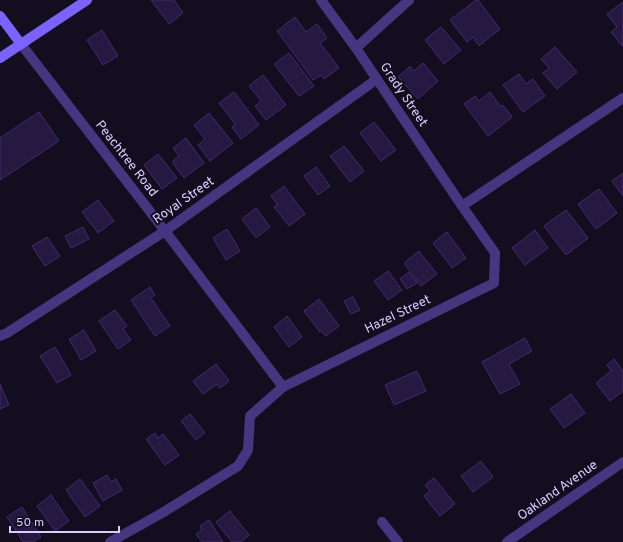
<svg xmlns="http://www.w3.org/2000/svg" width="623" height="542" viewBox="0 0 623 542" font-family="Overpass,sans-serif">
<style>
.building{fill:#261941;stroke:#412a6e}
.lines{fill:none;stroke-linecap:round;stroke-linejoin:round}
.street{stroke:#443780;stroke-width:10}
.secondary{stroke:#7c63ff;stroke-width:10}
.labels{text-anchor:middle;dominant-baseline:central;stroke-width:4;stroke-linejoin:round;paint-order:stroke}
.street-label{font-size:13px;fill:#d9ccff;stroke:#130d20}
</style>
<rect width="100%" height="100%" fill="#130d20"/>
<!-- building -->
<g class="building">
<path d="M151,0H174L183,13L169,24Z"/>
<path d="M476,0H478L500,29L479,46L473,37L467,42L450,20Z"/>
<path d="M623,2V44L622,46L611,32L617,27L607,14Z"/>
<path d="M295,17L306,32L317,24L327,38L320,43L339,68L324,79L321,75L313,80L277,31Z"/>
<path d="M441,27L461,50L444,64L425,40Z"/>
<path d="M102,30L118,56L103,65L87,40Z"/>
<path d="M555,47L577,72L557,89L543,73L549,68L541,59Z"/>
<path d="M289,53L314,86L299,96L274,64Z"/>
<path d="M423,63L438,81L418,99L398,77L410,66L414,71Z"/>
<path d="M519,74L526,84L533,79L545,96L523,112L503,85Z"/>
<path d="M263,75L286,105L266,120L255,106L261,101L249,86Z"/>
<path d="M234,92L259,125L241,139L232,127L235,124L219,103Z"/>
<path d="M490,92L501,107L503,105L512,117L488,136L464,104L475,96L479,101Z"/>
<path d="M39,112L59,141L0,180V138Z"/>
<path d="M209,113L233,143L210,161L198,145L205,139L194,125Z"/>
<path d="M374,122L396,150L381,161L360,133Z"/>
<path d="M186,138L204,163L184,178L172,162L179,156L173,148Z"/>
<path d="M344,146L364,171L350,182L330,156Z"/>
<path d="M158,154L177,178L162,189L144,165Z"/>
<path d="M316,167L330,186L318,195L304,176Z"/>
<path d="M623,173V196L612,181Z"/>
<path d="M284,186L305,214L289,226L274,207L278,205L271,196Z"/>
<path d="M599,189L617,213L596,229L578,204Z"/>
<path d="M98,200L114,221L98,233L82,212Z"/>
<path d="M256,208L270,227L256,238L242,219Z"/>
<path d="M566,210L588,238L566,255L544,226Z"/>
<path d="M83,227L89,239L71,248L65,236Z"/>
<path d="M227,229L240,251L226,260L213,238Z"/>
<path d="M535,230L548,248L525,265L512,248Z"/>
<path d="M447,232L466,258L452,268L433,243Z"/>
<path d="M47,237L60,256L45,266L32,246Z"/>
<path d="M419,251L437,274L421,286L404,263Z"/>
<path d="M388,271L402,290L388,300L374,281Z"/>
<path d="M409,272L417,283L407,289L400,279Z"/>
<path d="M150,287L155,295L151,298L170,326L155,336L131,300Z"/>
<path d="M353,297L360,310L351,314L344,301Z"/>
<path d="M319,299L339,326L326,336L321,331L320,332L304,311Z"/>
<path d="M115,310L127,326L123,329L131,340L118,349L99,321Z"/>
<path d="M287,316L302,337L289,347L274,327Z"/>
<path d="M84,330L96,351L81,360L69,339Z"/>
<path d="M525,338L532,351L509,364L520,384L500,394L482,362Z"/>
<path d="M55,347L71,375L57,383L40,356Z"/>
<path d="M614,359L623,371V391L610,401L596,383L611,371L607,365Z"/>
<path d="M216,364L229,381L220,388L217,384L203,394L193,381Z"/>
<path d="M417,371L426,391L394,405L385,385Z"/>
<path d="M0,384L9,405L0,409Z"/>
<path d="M571,394L585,413L564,428L550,409Z"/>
<path d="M190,414L205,433L196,440L181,421Z"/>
<path d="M155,433L158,438L163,434L179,455L165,465L146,439Z"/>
<path d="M481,461L493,477L473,492L461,476Z"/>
<path d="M107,475L111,482L116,479L122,490L103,501L93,483Z"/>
<path d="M434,478L455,504L440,516L424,496L430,491L425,485Z"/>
<path d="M80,479L100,506L85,517L66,490Z"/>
<path d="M51,495L69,521L55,531L37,506Z"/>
<path d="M22,507L41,537L32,542H23L7,517Z"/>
<path d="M230,511L249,535L241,542H232L216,522Z"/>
<path d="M209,520L223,542H202L196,534L202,530L200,526Z"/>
</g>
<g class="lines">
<!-- street -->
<g class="street">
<path d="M321,0L356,48L462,206"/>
<path d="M21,44L165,231L283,387"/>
<path d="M356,48L409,0"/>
<path d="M0,336L7,333L165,231L377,79"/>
<path d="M382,522L398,542"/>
<path d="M110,542L162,513L238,466L248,450L250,416L283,387L494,283L495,253L462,206L623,98"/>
<path d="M507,542L623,462"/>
</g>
<!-- secondary -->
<g class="secondary">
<path d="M0,16L21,44"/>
<path d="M0,58L87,0"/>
</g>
</g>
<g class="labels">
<!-- street labels -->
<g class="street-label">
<text transform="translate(403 95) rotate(56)">Grady Street</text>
<text transform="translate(126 159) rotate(52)">Peachtree Road</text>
<text transform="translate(184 201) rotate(-35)">Royal Street</text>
<text transform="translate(398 315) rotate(-26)">Hazel Street</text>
<text transform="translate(558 491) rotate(-35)">Oakland Avenue</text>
</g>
</g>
<!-- scale -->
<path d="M10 526v6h109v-6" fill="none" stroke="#d9ccff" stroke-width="2"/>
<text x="16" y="526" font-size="12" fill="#d9ccff" stroke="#130d20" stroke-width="3" paint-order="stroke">50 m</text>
</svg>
